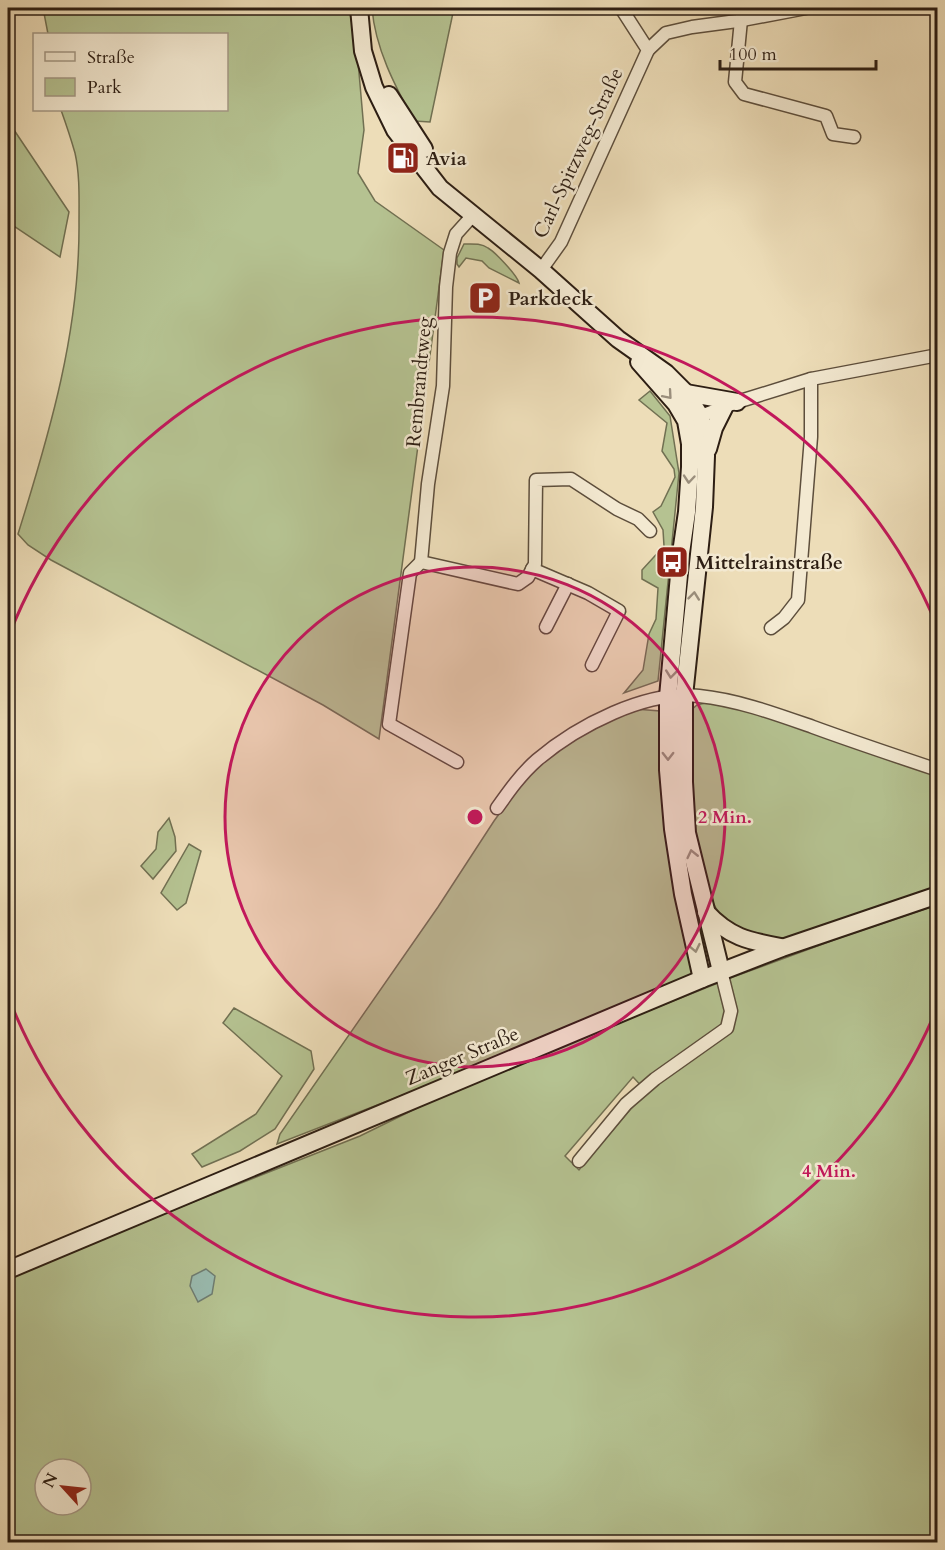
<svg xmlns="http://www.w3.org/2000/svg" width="945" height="1550" viewBox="0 0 945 1550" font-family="Cardo,serif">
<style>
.green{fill:#b5c291;stroke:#717052;stroke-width:1.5;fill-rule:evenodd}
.water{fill:#99bbb0;stroke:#6e7c71;stroke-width:1.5}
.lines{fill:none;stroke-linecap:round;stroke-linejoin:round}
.street-casing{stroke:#5d4e3c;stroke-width:15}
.secondary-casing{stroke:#2d1e13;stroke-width:20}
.street{stroke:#f3e9d1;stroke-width:12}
.secondary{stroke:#f3e9d1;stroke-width:16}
.oneway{stroke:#9a8e7c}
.ring{fill:none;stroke:#c2185b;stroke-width:3}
.labels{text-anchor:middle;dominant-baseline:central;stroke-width:5;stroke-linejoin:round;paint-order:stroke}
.street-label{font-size:20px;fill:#2d1e13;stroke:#f3e9d1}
.poi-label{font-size:20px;font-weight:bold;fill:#2d1e13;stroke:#f3e9d1;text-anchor:start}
.centre{fill:#c2185b;stroke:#f3e9d1;stroke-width:3}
.ring-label{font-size:18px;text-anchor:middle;font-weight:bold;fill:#c2185b;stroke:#f3e9d1;stroke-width:5;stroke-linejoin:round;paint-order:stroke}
</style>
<rect width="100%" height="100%" fill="#edddb8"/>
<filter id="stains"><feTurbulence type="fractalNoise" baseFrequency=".00333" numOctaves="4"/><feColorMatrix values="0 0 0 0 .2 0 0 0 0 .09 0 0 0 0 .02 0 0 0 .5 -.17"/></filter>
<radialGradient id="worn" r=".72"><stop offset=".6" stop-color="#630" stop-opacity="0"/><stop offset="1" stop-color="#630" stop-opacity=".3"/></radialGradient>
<!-- green -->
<g class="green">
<path d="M43,8H349L357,50L364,130L358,173L375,201L444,250C421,413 402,576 379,739L323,705L51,560L28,545L18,534C50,432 80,330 79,222C79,199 80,175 75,153C71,139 66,124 61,110H226V34H48Z"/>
<path d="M372,8H454L430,122L414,121C395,86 375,48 372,8Z"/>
<path d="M8,121L69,212L60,257L8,222Z"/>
<path d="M464,244C472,244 481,243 488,248C495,252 517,275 519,283L489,268L482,261L466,258L459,267L457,264V258Z"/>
<path d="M650,391L670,416L679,473L658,681L624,693L643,670L649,634L656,619L658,588L642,579V570L664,546L663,530L653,512L661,506L675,477L674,469L662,451L667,423L639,400Z"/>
<path d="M713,701L762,710L937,772V890L786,940C780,940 773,942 767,942C760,941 731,927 726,922C686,879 691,767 690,711L697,705Z"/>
<path d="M635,709L660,711L669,828L692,974L470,1069L277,1144L280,1134L438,907L494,821L528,774L576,738Z"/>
<path d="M169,818L175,837L176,851L153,879L141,866L156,849L158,832Z"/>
<path d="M189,844L201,851L186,903L177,910L161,893Z"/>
<path d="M937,905V1542H8V1278L41,1262L360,1136L468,1083L733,977L839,938ZM633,1077L646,1091L579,1170L565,1156ZM45,1469H81V1505H45Z"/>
<path d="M234,1008L311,1051L314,1069L275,1129L240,1151L202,1167L192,1154L256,1114L282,1076L223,1023Z"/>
</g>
<!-- water -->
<path class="water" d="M206,1269L215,1276L212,1294L198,1302L190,1286L192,1276Z"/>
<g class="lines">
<!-- street casing -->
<g class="street-casing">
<g id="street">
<path d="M741,20L735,82L744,94L826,116L833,134L854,137"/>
<path d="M648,50L666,33L692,27L737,21L806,8"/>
<path d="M474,214L456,234L450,253L446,287L443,386L428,484L421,562L518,584L528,577L535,564L536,480L571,479L617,509L638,519L650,531"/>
<path d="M541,270L561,242L648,50L621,8"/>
<path d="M693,419L737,402L811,379L938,355"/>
<path d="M421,562L410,573L389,724L457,762"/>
<path d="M532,569L588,593L619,611L592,665"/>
<path d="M546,627L568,584"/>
<path d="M771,628L784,618L798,600L811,437V379"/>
<path d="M497,808C509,791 521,774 537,760C577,726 646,690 699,696C738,700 776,714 813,727C854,742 896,756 938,770"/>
<path d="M579,1161L626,1104L655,1079L727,1028L731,1011L721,971"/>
</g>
</g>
<!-- secondary casing -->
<g class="secondary-casing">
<g id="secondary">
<path d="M359,8L363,51L374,87L395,130L440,188L541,270L618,339L666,373L686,393L701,417L706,456L704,507L684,696V782L687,833L721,971"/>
<path d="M389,95L424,149"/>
<path d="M639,362L676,404L686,421L690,444V467L687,512L681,553L668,697V770L673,829L683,894L702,979"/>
<path d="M686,393L737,402"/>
<path d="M708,449L714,428L724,408"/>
<path d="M706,912C729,937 748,941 781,947"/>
<path d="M8,1270L702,979L782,948L938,895"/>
</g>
</g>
<!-- street -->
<use href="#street" class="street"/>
<!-- secondary -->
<use href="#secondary" class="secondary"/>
</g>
<!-- one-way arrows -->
<defs><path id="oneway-chevron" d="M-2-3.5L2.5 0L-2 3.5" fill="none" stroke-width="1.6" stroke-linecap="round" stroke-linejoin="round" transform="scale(1.5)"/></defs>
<g class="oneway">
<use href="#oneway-chevron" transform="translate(668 395) rotate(49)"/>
<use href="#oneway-chevron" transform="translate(689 479) rotate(95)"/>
<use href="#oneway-chevron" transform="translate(694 596) rotate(-84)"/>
<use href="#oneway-chevron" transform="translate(671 674) rotate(96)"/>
<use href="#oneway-chevron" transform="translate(668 756) rotate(90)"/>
<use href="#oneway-chevron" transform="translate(692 854) rotate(-103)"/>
<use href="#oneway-chevron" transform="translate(695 948) rotate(78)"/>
</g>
<!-- distance rings -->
<circle cx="475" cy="817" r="250" fill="#c2185b" fill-opacity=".12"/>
<g class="ring">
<circle cx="475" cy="817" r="250"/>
<path d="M937 1008A500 500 0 0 1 8 996M8 638A500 500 0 0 1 937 626"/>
</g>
<!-- icons -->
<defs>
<g id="fuel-square" transform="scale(1.725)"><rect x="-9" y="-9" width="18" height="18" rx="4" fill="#8f2418" stroke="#f3e9d1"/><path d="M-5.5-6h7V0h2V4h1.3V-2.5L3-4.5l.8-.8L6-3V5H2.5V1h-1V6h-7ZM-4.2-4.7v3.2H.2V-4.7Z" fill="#fff"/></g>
<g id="parking-square" transform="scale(1.725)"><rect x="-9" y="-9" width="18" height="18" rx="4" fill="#8f2418" stroke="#f3e9d1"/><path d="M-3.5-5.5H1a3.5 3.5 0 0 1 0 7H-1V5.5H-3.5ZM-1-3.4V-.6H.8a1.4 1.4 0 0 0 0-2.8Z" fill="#fff"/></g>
<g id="bus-square" transform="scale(1.725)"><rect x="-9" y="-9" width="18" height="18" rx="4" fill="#8f2418" stroke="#f3e9d1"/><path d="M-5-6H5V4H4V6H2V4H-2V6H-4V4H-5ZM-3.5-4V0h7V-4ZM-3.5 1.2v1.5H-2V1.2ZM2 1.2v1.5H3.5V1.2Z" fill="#fff"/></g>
</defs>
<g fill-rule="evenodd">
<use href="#fuel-square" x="403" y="158"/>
<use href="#parking-square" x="485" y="298"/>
<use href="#bus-square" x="672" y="562"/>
</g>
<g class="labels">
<!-- street labels -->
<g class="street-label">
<text transform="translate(578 153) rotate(-65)">Carl-Spitzweg-Straße</text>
<text transform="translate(419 382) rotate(-85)">Rembrandtweg</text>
<text transform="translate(462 1056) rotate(-23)">Zanger Straße</text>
</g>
<!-- poi labels -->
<g class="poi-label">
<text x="426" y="158">Avia</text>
<text x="508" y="298">Parkdeck</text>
<text x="695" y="562">Mittelrainstraße</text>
</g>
</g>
<circle cx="475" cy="817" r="9" class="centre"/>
<g class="ring-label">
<text x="725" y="823">2 Min.</text>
<text x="829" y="1177">4 Min.</text>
</g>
<!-- margin -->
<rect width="945" height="1550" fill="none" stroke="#edddb8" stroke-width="30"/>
<rect x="9" y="9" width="927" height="1532" fill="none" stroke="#2d1e13" stroke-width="3"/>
<rect x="15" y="15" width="915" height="1520" fill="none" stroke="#2d1e13" stroke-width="1.5"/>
<!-- legend -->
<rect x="33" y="33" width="195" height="78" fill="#f3e9d1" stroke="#a49885" stroke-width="1.5"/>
<rect x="45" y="52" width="30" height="9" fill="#f3e9d1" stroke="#a49885" stroke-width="1.5"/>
<text x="87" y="63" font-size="18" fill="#2d1e13">Straße</text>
<rect x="45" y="78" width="30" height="18" fill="#b5c291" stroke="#a49885" stroke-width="1.5"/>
<text x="87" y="93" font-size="18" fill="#2d1e13">Park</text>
<!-- north arrow -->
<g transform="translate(63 1487) rotate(297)"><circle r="28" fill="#f3e9d1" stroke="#a49885" stroke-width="1.5"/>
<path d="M0-4.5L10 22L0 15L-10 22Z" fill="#8f2418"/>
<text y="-9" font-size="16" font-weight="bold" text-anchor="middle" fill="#2d1e13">N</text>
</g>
<!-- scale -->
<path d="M720 60v9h156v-9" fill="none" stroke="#2d1e13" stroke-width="3"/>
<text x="729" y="60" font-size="18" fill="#2d1e13" stroke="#f3e9d1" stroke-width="4.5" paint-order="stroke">100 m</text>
<rect width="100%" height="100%" filter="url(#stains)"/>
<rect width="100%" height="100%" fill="url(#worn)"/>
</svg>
